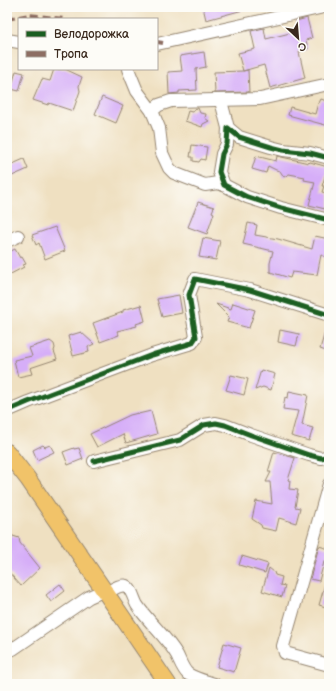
<svg xmlns="http://www.w3.org/2000/svg" width="336" height="691" viewBox="0 0 336 691" font-family="'Balsamiq Sans',sans-serif">
<style>
.building{fill:#d6aef8}
.lines{fill:none;stroke-linecap:round;stroke-linejoin:round}
.minor-casing{stroke:#958570;stroke-width:14}
.major-casing{stroke:#958570;stroke-width:18}
.minor{stroke:#fff;stroke-width:12}
.major{stroke:#f1c369;stroke-width:16}
.quiet{stroke:#8d6e63;stroke-width:4;stroke-dasharray:8 4;stroke-linecap:butt}
.cycleway-casing{stroke:#fdfcf7;stroke-width:8}
.cycleway{stroke:#1b5e20;stroke-width:5}
</style>
<rect width="100%" height="100%" fill="#fdfcf7"/>
<filter id="ink" filterUnits="userSpaceOnUse"><feTurbulence type="fractalNoise" baseFrequency=".025" numOctaves="2"/><feDisplacementMap in="SourceGraphic" scale="8" xChannelSelector="R" yChannelSelector="G"/><feConvolveMatrix kernelMatrix="1 2 1 2 8 2 1 2 1" color-interpolation-filters="sRGB"/></filter>
<filter id="wash" filterUnits="userSpaceOnUse"><feTurbulence type="fractalNoise" baseFrequency=".012" numOctaves="4" result="noise"/><feDisplacementMap in="SourceGraphic" scale="16" xChannelSelector="R" yChannelSelector="G"/><feGaussianBlur stdDeviation="0.9" result="paint"/><feColorMatrix in="noise" values="0 0 0 0 0 0 0 0 0 0 0 0 0 0 0 0 0 1.4 0 .05"/><feComposite in="paint" operator="in"/></filter>
<g filter="url(#wash)">
<rect width="100%" height="100%" fill="#efe0c1"/>
<g id="blocks">
<!-- building -->
<g class="building">
<path d="M203,7H243V10L206,20Z"/>
<path d="M307,18L312,38L306,40L308,49L299,52L305,78L270,88L264,65L243,71L248,70L249,92L215,93L214,72L243,71L238,53L255,49L251,31L264,28L266,39L298,31L296,21Z"/>
<path d="M204,52L206,67L196,69L197,90L179,91V93L169,94L168,72L182,71L180,56Z"/>
<path d="M54,69H65L82,77L79,86L80,91L73,111L49,103L48,105L33,100L42,79L50,81Z"/>
<path d="M16,71L24,73L19,91L11,89Z"/>
<path d="M102,97L123,106L116,123L95,114Z"/>
<path d="M321,99L329,102V126L288,115L290,107L315,114L318,103H319Z"/>
<path d="M198,108L200,113L206,114L205,118L209,121L203,124L202,127L185,121L188,111L192,112L194,109Z"/>
<path d="M192,145L207,147L205,160L201,159L199,162L193,161V157H190Z"/>
<path d="M256,156L276,161L277,156L309,163L310,162L328,167L322,186H324L322,192L329,194V210L309,205L315,182L304,180L305,177L289,174L284,177L280,171L276,170L268,166L266,173L252,169Z"/>
<path d="M24,159L28,169L12,176L8,166Z"/>
<path d="M198,202L214,207L212,212L214,213L207,234L188,227Z"/>
<path d="M248,223L257,225L255,235L278,239L312,249L315,236L329,239V246L326,257L321,255L317,275L292,272L290,278L270,272V263L273,251L243,244Z"/>
<path d="M55,227L65,251L45,259L39,243L36,245L32,235Z"/>
<path d="M203,238L220,241L216,260L199,257Z"/>
<path d="M15,249L20,258L22,257L26,264L23,265L24,267L7,276V253Z"/>
<path d="M179,295L182,313L162,317L157,299Z"/>
<path d="M233,303L255,310L249,328L227,322L229,317L216,304L231,309Z"/>
<path d="M141,305L145,321L136,324L137,326L117,331L119,335L100,342L93,323L123,312V310Z"/>
<path d="M327,325H329V352L320,349Z"/>
<path d="M280,330L299,334L296,346L278,342Z"/>
<path d="M81,332L94,344L88,347L89,352L73,356L68,336Z"/>
<path d="M50,341L54,344L55,348L54,351L57,359L30,368L32,374L18,377L14,360L32,356L29,348Z"/>
<path d="M261,370L275,374L271,390L263,387L255,390Z"/>
<path d="M231,375L248,379L244,395L226,390Z"/>
<path d="M289,391L308,395L302,425L313,428L309,441L291,436L298,411L283,409L285,397L288,398Z"/>
<path d="M151,411L157,434L126,443L123,434L97,447L90,434L130,415L138,413V414Z"/>
<path d="M43,445L45,447L50,445L54,452L37,460L33,450Z"/>
<path d="M74,448V449L79,448L83,459L68,465L63,452Z"/>
<path d="M274,452L295,458L288,480L290,481L289,489L298,490L295,507L300,508L296,523L279,518L276,531L262,528L261,525L252,519L256,501L272,504L270,482H266L271,472H268Z"/>
<path d="M7,534L19,538L20,543L40,568L21,586L7,570Z"/>
<path d="M319,546L329,549V564L324,562L319,581L310,579Z"/>
<path d="M242,556L268,564L265,573L239,565Z"/>
<path d="M269,568L274,572L275,575L282,577L280,585L285,586L282,597L262,591Z"/>
<path d="M327,577H329V608L319,605Z"/>
<path d="M60,584L65,591L51,602L46,595Z"/>
<path d="M224,643L241,648L234,672L217,667Z"/>
</g>
</g>
</g>
<g filter="url(#ink)">
<use href="#blocks" fill-opacity="0" stroke="#958570" stroke-width="1"/>
<g class="lines">
<!-- minor casing -->
<g class="minor-casing">
<g id="minor">
<path d="M7,40L19,42"/>
<path d="M157,44L324,7"/>
<path d="M128,69L137,91L152,111L159,128L162,153L169,168L174,173L205,185L218,183L224,185"/>
<path d="M221,101L228,128"/>
<path d="M152,111L159,105L171,101L260,99L329,84"/>
<path d="M329,158L310,153L283,150L271,147L239,137L228,128L227,144L222,154L219,172L224,185L247,197L281,208L329,220"/>
<path d="M7,241L18,236"/>
<path d="M7,411L28,402L152,355L192,343L196,337L189,295L195,279L250,290L329,315"/>
<path d="M94,461L180,440L204,425L216,423L225,425L251,435L309,455L321,458L329,456"/>
<path d="M329,484L283,646L285,653L329,665"/>
<path d="M106,593C112,590 120,584 126,586C132,589 134,600 137,605C149,623 166,636 177,655C180,661 183,670 188,674C196,679 205,681 214,684"/>
<path d="M7,644L13,649L89,597L105,590"/>
</g>
</g>
<!-- major casing -->
<g class="major-casing">
<path id="major" d="M7,452L28,479L168,684"/>
</g>
<!-- minor -->
<use href="#minor" class="minor"/>
<!-- major -->
<use href="#major" class="major"/>
<!-- quiet -->
<g class="quiet">
<path d="M7,19L29,15L64,19"/>
<path d="M157,42L163,43"/>
</g>
<!-- cycleway casing -->
<g class="cycleway-casing">
<g id="cycleway">
<path d="M329,158L310,153L283,150L271,147L239,137L228,128L227,144L222,154L219,172L224,185L247,197L281,208L329,220"/>
<path d="M7,411L28,402L152,355L192,343L196,337L189,295L195,279L250,290L329,315"/>
<path d="M94,461L180,440L204,425L216,423L225,425L251,435L309,455L321,458L329,456"/>
</g>
</g>
<!-- cycleway -->
<use href="#cycleway" class="cycleway"/>
</g>
</g>
<!-- margin -->
<rect width="336" height="691" fill="none" stroke="#fdfcf7" stroke-width="24"/>
<!-- legend -->
<rect x="18" y="18" width="140" height="52" fill="#fdfcf7" stroke="#afa8a0"/>
<rect x="26" y="31" width="20" height="6" fill="#1b5e20" stroke="#afa8a0"/>
<text x="54" y="38" font-size="12" fill="#3b2a1e">Велодорожка</text>
<rect x="26" y="51" width="20" height="6" fill="#8d6e63" stroke="#afa8a0"/>
<text x="54" y="58" font-size="12" fill="#3b2a1e">Тропа</text>
<!-- north arrow -->
<g transform="translate(298 38) rotate(154)" stroke="#fdfcf7" stroke-width="3" paint-order="stroke">
<path d="M0-3L7 15L0 10L-7 15Z" fill="#3b2a1e"/>
<text y="-6" font-size="11" font-weight="bold" text-anchor="middle" fill="#3b2a1e">С</text>
</g>
</svg>
